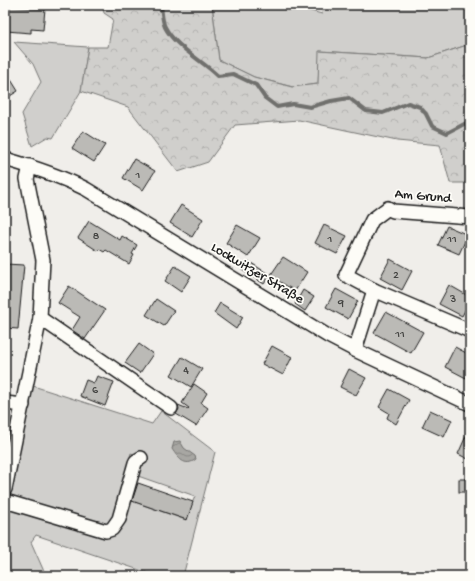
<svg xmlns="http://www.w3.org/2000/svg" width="475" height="581" viewBox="0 0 475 581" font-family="'Gochi Hand',sans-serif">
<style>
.green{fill:#d0cfcc;stroke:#767674}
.forest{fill:url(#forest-crowns);stroke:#767674}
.water{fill:url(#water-waves);stroke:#706f6d}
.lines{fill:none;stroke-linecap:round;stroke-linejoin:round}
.stream{stroke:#706f6d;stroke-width:4}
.building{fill:#bbbab6;stroke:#1c1c1c}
.minor-casing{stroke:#1c1c1c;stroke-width:16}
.minor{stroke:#fdfcf7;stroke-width:13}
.labels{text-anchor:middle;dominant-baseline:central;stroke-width:3.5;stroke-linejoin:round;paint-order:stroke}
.number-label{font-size:12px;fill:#444442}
.street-label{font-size:14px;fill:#1c1c1c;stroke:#fdfcf7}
</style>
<defs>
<pattern id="forest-crowns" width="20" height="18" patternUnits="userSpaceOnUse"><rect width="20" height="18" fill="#d0cfcc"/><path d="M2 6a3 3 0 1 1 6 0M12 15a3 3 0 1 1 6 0" fill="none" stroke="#b2b1af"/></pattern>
<pattern id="water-waves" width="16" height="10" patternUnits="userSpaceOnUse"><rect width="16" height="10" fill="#a8a7a3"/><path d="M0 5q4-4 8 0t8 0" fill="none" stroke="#888784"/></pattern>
</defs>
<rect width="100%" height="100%" fill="#f0eeea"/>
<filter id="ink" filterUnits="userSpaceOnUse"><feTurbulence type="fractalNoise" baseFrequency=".025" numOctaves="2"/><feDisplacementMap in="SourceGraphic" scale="8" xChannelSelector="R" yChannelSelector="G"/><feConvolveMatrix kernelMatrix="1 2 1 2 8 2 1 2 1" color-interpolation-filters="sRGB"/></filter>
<g filter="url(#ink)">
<!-- green -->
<g class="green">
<path d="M212,5H289L322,14L323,5H470V44L428,58L320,51L318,84L293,87L254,77L219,60Z"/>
<path d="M14,42L88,47L81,91L53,138L47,137L32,146L22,114L41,82L33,64Z"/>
<path d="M30,385L152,424L161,411L215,452L183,576H157L36,535L31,542L46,576H9L5,574V519L7,506L103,533L113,534L121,525L129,500L186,520L195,496L138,476L143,458L131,453L111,524L104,528L17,502L12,498L10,492Z"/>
</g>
<!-- forest -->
<path class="forest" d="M102,5H212L219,60L254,77L292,87L318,84L319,51L428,58L470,44V183H450L440,145L397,141L299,120L235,125L208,162L178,172L128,107L81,91L88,47H108L113,19L104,13Z"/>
<!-- water -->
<path class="water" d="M180,441L184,448L195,456L196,459C185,468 178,458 172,449L174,442Z"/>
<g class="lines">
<!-- stream -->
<path class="stream" d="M161,5C162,12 162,21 165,27C175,47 202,60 218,76L233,74L256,85L265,98L277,107L293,104L310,107L331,101L349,98L366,111L383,113L408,103L420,107L426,114L432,126L447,133L470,121"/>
</g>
<!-- building -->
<g class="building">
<path d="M8,6L45,9L43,30L31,29V33L6,31Z"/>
<path d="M5,70L18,91L5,99Z"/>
<path d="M83,131L105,145L94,162L72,148Z"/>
<path d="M134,159L155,171L143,190L123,178Z"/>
<path d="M181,205L203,219L192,237L170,223Z"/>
<path d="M89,221L120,240L122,236L137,245L132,254L134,255L129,264L106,250L104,252L99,249L98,251L78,238Z"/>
<path d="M237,225L260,238L248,257L226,243Z"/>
<path d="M324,225L347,236L337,254L315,243Z"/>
<path d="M447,226L468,235L459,254L438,245Z"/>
<path d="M283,257L307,272L295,291L270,276Z"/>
<path d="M390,259L412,271L402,290L380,278Z"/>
<path d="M248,261L270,275L264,284L242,270Z"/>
<path d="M5,264L24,265L18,329L5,328Z"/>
<path d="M175,266L191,276L181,292L165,281Z"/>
<path d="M449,285L470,297V301L462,316L439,304Z"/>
<path d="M69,286L105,310L85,339L72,330L80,317L58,303Z"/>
<path d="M336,289L358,301L348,319L326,307Z"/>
<path d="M303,290L314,297L305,311L295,304Z"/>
<path d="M156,299L174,311L164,326L146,315Z"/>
<path d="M220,303L243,317L236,329L214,313Z"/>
<path d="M386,312L423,332L411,353L374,333Z"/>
<path d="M139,344L153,354L140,373L125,363Z"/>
<path d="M272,346L292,357L283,375L262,364Z"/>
<path d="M455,347L470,355V370L466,378L445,367Z"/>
<path d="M182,357L202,369L191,387L171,375Z"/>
<path d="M349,369L366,378L356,395L340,387Z"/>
<path d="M97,376L114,382L105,406L80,396L86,380L94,383Z"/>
<path d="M194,384L207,393L201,403L208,408L196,426L176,414L179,409L178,405L188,409L189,408L182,403Z"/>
<path d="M389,389L409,400L396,424L387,418L389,413L379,407Z"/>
<path d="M430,410L452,420L444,437L422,427Z"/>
<path d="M470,427V460L458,454Z"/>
<rect x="459" y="479" width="11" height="13"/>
<path d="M138,483L193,502L187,520L132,501Z"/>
</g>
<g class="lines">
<!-- minor casing -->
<g class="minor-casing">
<g id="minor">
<path d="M5,159C33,167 60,176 86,189L328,336L355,350L470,404"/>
<path d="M470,217L393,211L388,208L372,220L346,275L374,290L470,331"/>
<path d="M40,318L171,408"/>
<path d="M355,350L374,290"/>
<path d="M5,403L23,405"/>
<path d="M5,489L40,318L43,260L27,179L30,166"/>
<path d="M5,501L106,531L112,529L119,519L135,463L136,461L141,458"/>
</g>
</g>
<!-- minor -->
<use href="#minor" class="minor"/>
</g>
</g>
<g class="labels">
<!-- number labels -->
<g class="number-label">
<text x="138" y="176">1</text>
<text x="96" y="237">8</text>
<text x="330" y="240">1</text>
<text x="452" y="240">11</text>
<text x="396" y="276">2</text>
<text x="453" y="300">3</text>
<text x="341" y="304">9</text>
<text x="400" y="335">11</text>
<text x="186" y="371">4</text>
<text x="95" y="391">6</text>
</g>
<!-- street labels -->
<g class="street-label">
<text transform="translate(423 197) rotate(5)">Am Grund</text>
<text transform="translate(257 274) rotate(31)">Lockwitzer Straße</text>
</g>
</g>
<!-- margin -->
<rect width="475" height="581" fill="none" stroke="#fdfcf7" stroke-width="20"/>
<rect x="10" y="10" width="455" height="561" fill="none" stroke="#1c1c1c" stroke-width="1.5" filter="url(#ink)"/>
</svg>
